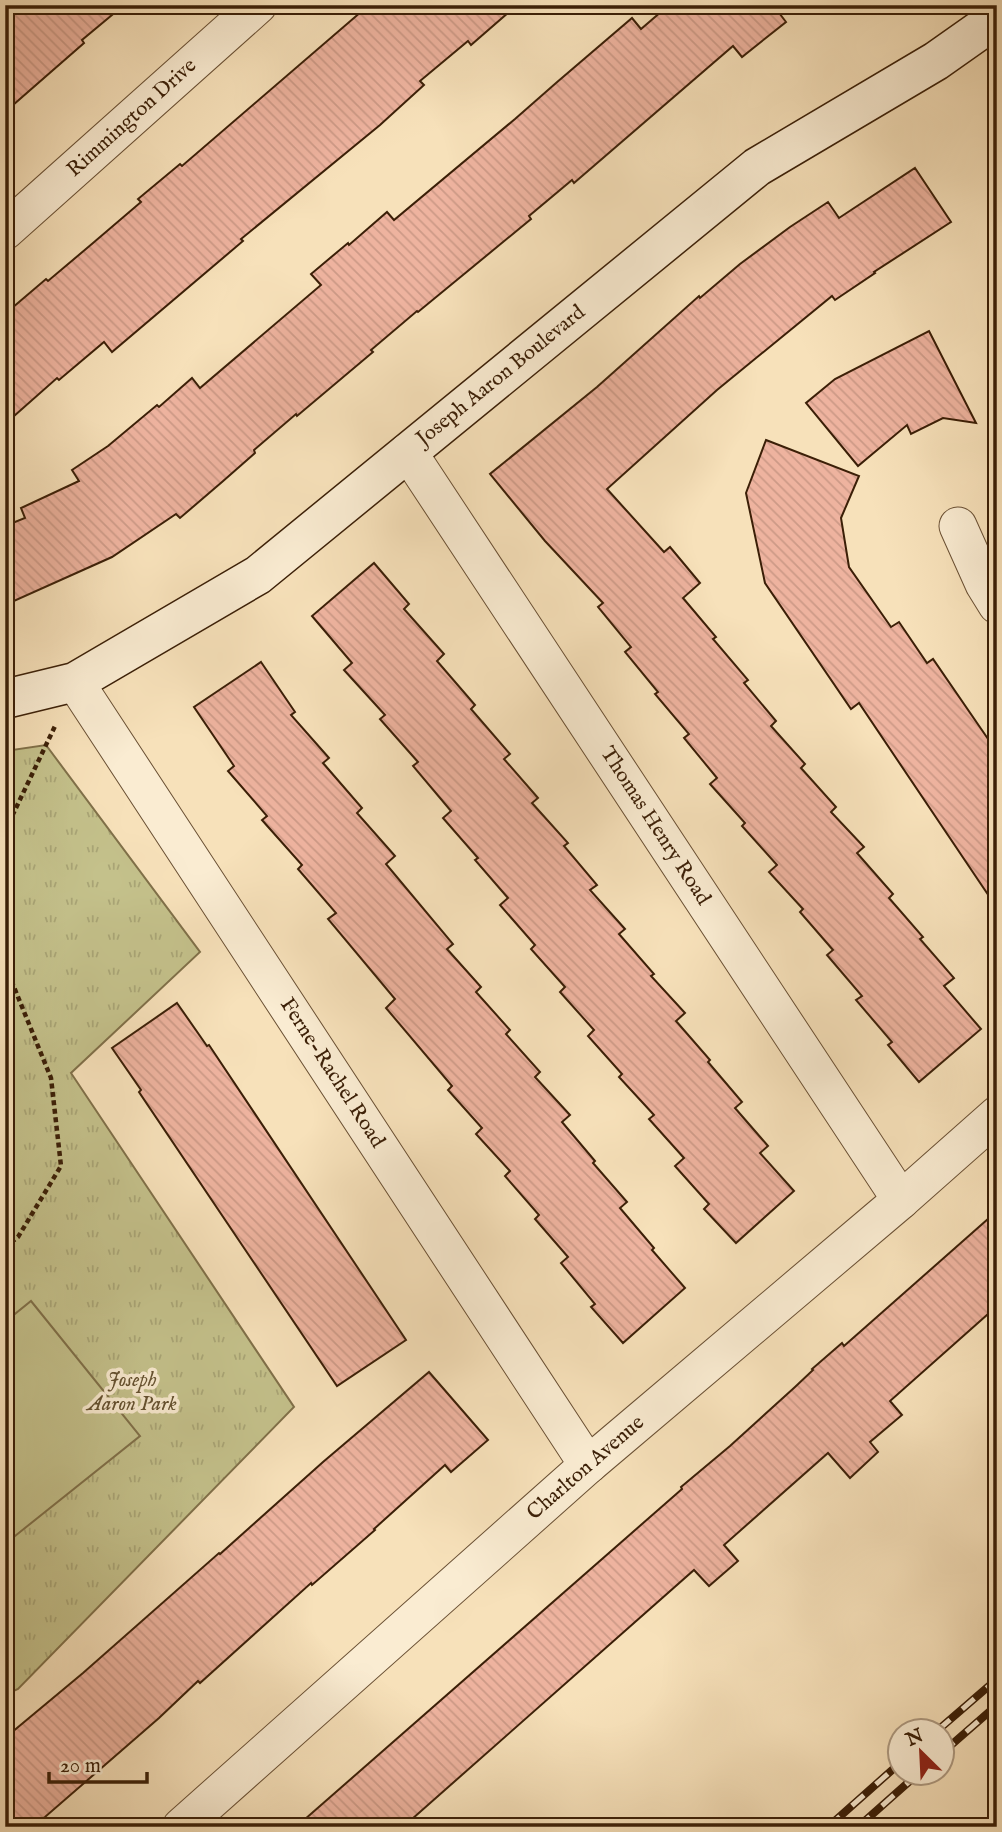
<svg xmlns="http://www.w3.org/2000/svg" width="1002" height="1832" viewBox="0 0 1002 1832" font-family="'IM FELL English',serif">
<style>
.grass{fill:url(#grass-tufts);stroke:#807049;stroke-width:2}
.garden{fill:#c4c18b;stroke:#807049;stroke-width:2}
.building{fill:url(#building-back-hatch);stroke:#3b1f07;stroke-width:2}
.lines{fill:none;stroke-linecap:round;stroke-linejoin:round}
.street-casing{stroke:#6a5034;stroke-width:39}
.secondary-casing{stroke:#3b1f07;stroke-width:41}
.path{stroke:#3b1f07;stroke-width:4.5;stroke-dasharray:5 3.5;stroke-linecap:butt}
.street{stroke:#faecd2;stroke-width:37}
.secondary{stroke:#faecd2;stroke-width:38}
.rail-casing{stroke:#3b1f07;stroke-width:8}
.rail{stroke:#faecd2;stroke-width:5;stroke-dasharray:16;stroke-linecap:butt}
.labels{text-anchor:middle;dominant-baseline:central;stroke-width:7;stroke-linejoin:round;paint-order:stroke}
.street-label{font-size:21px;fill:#3b1f07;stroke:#faecd2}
.park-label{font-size:21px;font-style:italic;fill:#64502f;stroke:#faecd2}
</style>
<defs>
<pattern id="grass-tufts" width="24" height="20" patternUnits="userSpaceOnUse" patternTransform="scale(1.75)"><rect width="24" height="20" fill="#c4c18b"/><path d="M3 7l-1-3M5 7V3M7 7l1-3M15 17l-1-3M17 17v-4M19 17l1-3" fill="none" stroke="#a9a576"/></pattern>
<pattern id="building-back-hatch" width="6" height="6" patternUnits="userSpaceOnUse" patternTransform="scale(1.75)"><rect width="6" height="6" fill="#eeb39f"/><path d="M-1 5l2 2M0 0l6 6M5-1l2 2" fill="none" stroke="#cd9a87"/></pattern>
</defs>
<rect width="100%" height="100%" fill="#f7e1ba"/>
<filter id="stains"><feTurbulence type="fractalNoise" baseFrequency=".00286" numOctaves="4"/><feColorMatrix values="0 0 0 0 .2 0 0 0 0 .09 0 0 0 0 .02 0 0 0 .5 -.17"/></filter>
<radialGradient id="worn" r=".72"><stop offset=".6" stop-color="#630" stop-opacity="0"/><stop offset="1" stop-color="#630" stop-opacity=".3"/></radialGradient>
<!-- grass -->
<path class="grass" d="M46,745L200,952L71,1073L294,1407L18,1689L5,1695V751Z"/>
<!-- garden -->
<g class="garden">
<path d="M5,1102L14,1119V1180L5,1187Z"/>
<path d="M31,1301L140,1436L5,1544V1322Z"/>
</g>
<!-- building -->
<g class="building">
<path d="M5,5H124L82,40L84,43L5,112Z"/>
<path d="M369,5H517L471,45L468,41L420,81L424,85L380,125L241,239L243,241L112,352L104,342L59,380L57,378L5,424V314L46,279L48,281L93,243L141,202L138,199L180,164L182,166Z"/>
<path d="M669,5H773L786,22L742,57L733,46L574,183L572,180L529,216L531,219L418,312L417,311L371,350L373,352L297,416L296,414L254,450L255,453L222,482L180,518L176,514L112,557L5,605V526L25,518L21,508L79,481L72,470L108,446L157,405L159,407L192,378L200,388L321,285L311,274L348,243L349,245L387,212L394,220L515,119L556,83L632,18L641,29Z"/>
<path d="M915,168L951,222L874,272L875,273L835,300L832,296L717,390L607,489L664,552L670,547L700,583L683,598L716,637L713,639L748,680L744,683L776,721L771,726L805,764L801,768L836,807L831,812L864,847L857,853L893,894L889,898L923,937L920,939L954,978L944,986L981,1029L919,1082L888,1045L892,1042L856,1000L862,996L827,955L833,950L800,912L803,909L769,872L777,865L742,826L745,823L710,784L717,778L684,738L689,734L655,694L658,692L625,652L631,647L598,607L603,603L545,541L490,474L597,387L699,296L700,298L740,264L790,227L828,202L839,218Z"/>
<path d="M929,331L976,423L943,418L911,434L907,425L858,466L806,403L835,379Z"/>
<path d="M766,440L859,476L841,518L849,567L891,627L899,622L927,663L933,659L997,752V908L859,703L851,709L765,583L746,493Z"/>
<path d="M374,563L409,604L404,609L444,654L437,661L475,705L471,709L510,754L504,759L538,798L532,803L568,843L564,846L597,885L590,890L625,929L619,934L654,974L651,976L685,1013L676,1021L710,1060L708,1062L742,1102L735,1108L768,1146L760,1153L794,1191L736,1243L704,1209L709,1204L675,1166L684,1158L649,1119L654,1115L619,1077L622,1074L588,1036L594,1030L560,992L565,987L531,949L535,945L500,905L508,898L475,860L478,858L443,818L451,811L413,766L418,762L380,719L385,715L344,670L352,663L312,616Z"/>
<path d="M261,662L295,712L291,715L329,758L323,763L362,808L357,813L395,856L386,864L453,944L447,949L481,987L476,992L510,1030L506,1034L540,1072L535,1077L570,1115L562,1122L595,1161L593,1163L627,1202L620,1208L654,1248L652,1250L685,1288L623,1343L591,1307L595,1304L561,1263L568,1257L535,1219L539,1215L505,1176L510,1171L476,1134L482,1128L448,1090L452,1086L386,1008L395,999L328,919L336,913L298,869L302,865L262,820L267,816L228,771L234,766L194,707Z"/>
<path d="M177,1003L207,1046L209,1045L406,1340L337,1386L139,1092L141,1090L112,1048Z"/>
<path d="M997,1211V1306L890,1401L902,1415L870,1442L878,1452L850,1478L828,1453L724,1545L738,1561L709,1586L694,1570L403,1827H296L682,1489L681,1487L730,1446L795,1387L813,1370L812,1369L842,1343L844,1346Z"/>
<path d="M429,1372L488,1440L451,1472L445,1465L374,1529L375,1530L312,1585L311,1583L200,1683L198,1681L159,1718L45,1817L28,1827H5V1738L83,1673L219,1553L220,1554L323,1462Z"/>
</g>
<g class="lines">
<!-- street casing -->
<g class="street-casing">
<g id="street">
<path d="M5,231L258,5"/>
<path d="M408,452L901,1200"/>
<path d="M958,526L984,584L997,605"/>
<path d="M75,682L588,1465"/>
<path d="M181,1827L588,1465L901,1200L997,1115"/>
</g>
</g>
<!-- secondary casing -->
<g class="secondary-casing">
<path id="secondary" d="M5,699L75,682L258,575L757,167L936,61L997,18"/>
</g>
<!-- path -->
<g class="path">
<path d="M5,831L56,724"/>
<path d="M5,965L51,1078L61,1166L18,1237L5,1247"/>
</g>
<!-- street -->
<use href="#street" class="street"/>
<!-- secondary -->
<use href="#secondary" class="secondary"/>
<!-- rail casing -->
<g class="rail-casing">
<g id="rail">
<path d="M938,1730L997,1679"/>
<path d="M942,1753L997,1705"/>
<path d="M828,1827L900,1763"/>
<path d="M858,1827L920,1772"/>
</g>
</g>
<!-- rail -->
<use href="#rail" class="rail"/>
</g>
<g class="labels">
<!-- street labels -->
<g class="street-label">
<text transform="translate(132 118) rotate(-42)">Rimmington Drive</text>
<text transform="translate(501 376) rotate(-39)">Joseph Aaron Boulevard</text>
<text transform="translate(655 826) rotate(57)">Thomas Henry Road</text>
<text transform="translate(332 1073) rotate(57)">Ferne-Rachel Road</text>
<text transform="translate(586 1468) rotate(-41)">Charlton Avenue</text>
</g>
<!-- park labels -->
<g class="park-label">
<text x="132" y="1380">Joseph<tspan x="132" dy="24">Aaron Park</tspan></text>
</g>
</g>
<!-- margin -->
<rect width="1002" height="1832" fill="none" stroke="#f7e1ba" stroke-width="28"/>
<rect x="7" y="7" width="988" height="1818" fill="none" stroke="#3b1f07" stroke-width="3.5"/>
<rect x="14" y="14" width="974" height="1804" fill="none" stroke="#3b1f07" stroke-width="2"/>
<!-- north arrow -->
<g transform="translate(921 1752) rotate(336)"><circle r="33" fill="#faecd2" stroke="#ae9a81" stroke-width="2"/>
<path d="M0-5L12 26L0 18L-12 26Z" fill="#8f2418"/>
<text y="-10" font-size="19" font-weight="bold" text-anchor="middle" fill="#3b1f07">N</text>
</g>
<!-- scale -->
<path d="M49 1772v10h98v-10" fill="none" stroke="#3b1f07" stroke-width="3.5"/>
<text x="60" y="1772" font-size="21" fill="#3b1f07" stroke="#faecd2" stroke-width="5" paint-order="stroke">20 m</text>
<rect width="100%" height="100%" filter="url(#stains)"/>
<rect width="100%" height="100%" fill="url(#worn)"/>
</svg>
